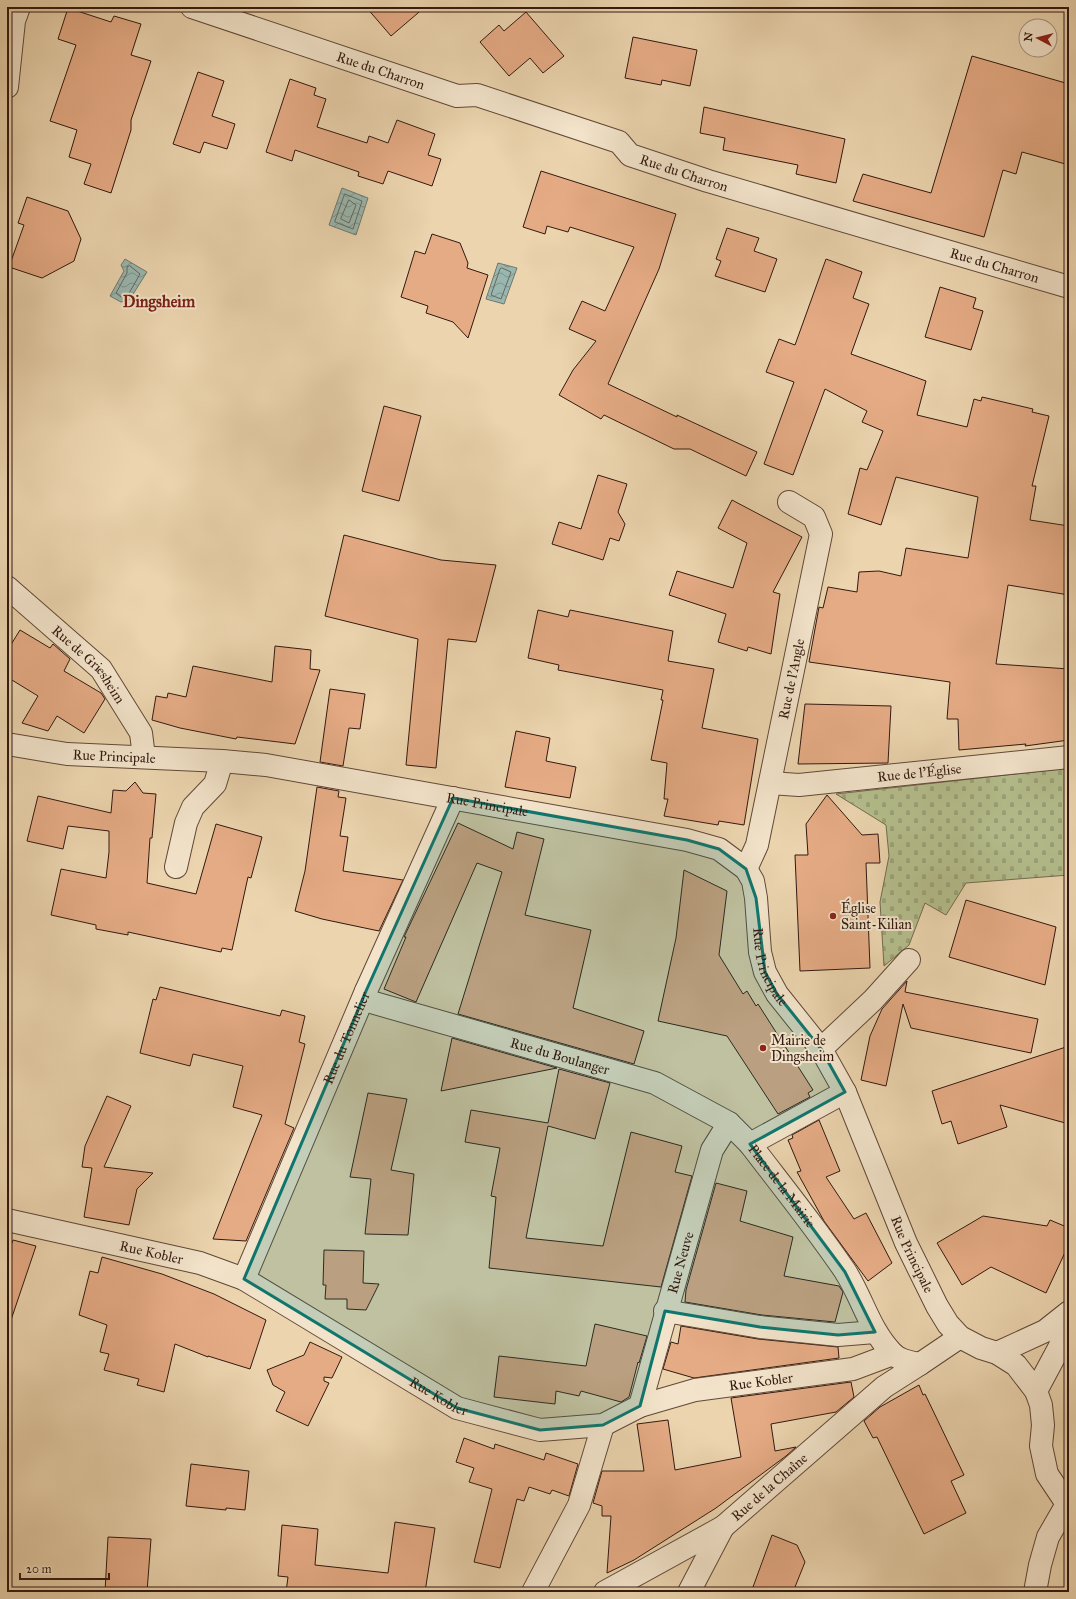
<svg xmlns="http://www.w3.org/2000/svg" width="1076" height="1599" viewBox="0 0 1076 1599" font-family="'IM FELL Great Primer',serif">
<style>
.cemetery{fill:url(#cemetery-stones);stroke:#736b4e}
.water{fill:url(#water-waves);stroke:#70786f}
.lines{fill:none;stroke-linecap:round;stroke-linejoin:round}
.shore{stroke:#666860;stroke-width:1}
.building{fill:#e5ab85;stroke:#321910}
.minor-casing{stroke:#604838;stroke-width:24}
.minor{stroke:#f2e3ca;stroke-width:22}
.marked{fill:#0f766e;fill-opacity:0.2;stroke:#0f766e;stroke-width:3;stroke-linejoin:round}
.poi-dot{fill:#8f2418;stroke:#f2e3ca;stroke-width:1.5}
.labels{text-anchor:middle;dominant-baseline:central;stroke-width:4;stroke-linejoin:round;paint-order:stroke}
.street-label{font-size:14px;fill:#321910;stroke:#f2e3ca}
.poi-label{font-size:14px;fill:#321910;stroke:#f2e3ca;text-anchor:start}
.quarter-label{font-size:16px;font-weight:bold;fill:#7a1f14;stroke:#f2e3ca}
</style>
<defs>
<pattern id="cemetery-stones" width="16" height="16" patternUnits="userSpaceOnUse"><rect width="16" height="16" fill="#b4bd8c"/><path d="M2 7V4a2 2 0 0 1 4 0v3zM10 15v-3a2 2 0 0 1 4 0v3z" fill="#9ba278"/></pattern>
<pattern id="water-waves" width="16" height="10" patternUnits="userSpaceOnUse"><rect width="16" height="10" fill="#99b7af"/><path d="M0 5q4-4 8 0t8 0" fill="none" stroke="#7d948d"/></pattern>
</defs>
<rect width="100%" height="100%" fill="#ebd4ae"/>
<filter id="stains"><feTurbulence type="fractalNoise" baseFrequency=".005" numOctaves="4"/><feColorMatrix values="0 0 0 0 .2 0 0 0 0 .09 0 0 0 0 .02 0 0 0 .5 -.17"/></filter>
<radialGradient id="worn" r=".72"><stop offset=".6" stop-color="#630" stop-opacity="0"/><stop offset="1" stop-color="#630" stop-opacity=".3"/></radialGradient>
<!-- cemetery -->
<path class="cemetery" d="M1069,768V875L966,883L946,915L925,903L909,945L884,966L880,902L889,856L886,825L836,794Z"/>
<!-- water -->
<g class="water">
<path d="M342,188L368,198L356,235L329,225Z"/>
<path d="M125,259L147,272L130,299L121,302L110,296L124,271L121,265Z"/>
<path d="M498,263L517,268L504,304L486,299Z"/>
</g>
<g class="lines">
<!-- shore -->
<g class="shore">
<path d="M345,194L362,201L353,229L335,222Z"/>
<path d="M349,200L356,205L349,223L341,219Z"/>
<path d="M130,266L140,274L128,295L121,297L116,293L127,273V267Z"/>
<path d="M502,268L511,272L501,299L491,295L500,269Z"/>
</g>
</g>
<!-- building -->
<g class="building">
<path d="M366,7H425L391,36Z"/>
<path d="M68,8L111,22L114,16L141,24L131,55L151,61L131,120V130L111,193L84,184L91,164L69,157L77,130L50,121L76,45L58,39Z"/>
<path d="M526,12L564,56L543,73L530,58L509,76L480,42L499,25L504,31Z"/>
<path d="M633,37L697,50L690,86L662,80L661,85L625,78Z"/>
<path d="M972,56L1069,84V165L1022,152L1016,174L1003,170L984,237L853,201L863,174L931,193Z"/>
<path d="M198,72L224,81L212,116L235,124L227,149L204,142L200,153L173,144Z"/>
<path d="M290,79L316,88L314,95L326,99L317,127L367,143L369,136L388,143L397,120L435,134L428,155L441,159L432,186L388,171L383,184L358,176L359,172L295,150L292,161L266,152Z"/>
<path d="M704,107L845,139L836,183L796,174L798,165L723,150L725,138L700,133Z"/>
<path d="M541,171L676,214L659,269L608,384L677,417V415L757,452L746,476L690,449H674L604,415L601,419L559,395L573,370L596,341L569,329L582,301L605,311L634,247L570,227L568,232L547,226L545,234L523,227Z"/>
<path d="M27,197L68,211L81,239L74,261L42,278L9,267L24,225L18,223Z"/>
<path d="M727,228L759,238L754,251L777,259L765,292L715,276L721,261L716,259Z"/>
<path d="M432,234L460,243L468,263L467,268L488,275L468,338L453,322L426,313L428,306L401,297L415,251L425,254Z"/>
<path d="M826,259L862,272L853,298L869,304L851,354L926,381L917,415L967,427L974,399L981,401L982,397L1033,409L1032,412L1049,416L1032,486H1036L1030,520L1069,526V595L1008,585L996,664L1069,669V740L1025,746L1026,744L959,750L958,719H947L950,682L809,662L819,607L823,608L828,587L857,592L859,572L879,571L901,576L906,548L968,558L978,497L896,477L881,525L848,514L860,468L867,470L883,431L862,422L867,411L825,389L793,475L764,464L794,382L766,372L779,339L795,345Z"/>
<path d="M940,287L976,298L973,308L983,311L971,350L925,337Z"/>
<path d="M384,406L421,416L399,501L362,491Z"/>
<path d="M598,475L627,484L618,512L625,524L619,541L610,538L603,560L552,544L559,522L581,529Z"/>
<path d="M732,500L802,537L773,592L780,594L771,654L748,647L747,651L718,642L726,614L669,595L677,571L733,588L747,543L718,528Z"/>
<path d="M344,535L441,560L496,565L476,642L448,639L436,768L406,765L418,639L325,616Z"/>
<path d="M538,610L568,617L570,610L673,631L668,661L714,669L702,728L758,739L744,825L719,821L718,825L664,816L668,799H664L667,763L651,760L663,700H661L663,690L558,670L559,665L528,658Z"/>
<path d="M20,630L50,648L53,644L70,659L64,671L101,693L105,699L84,733L57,716L48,731L22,723L38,696L7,677V651Z"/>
<path d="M275,646L311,650L310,669L320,670L295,744L237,737L236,739L180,728L152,720L156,696L167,698L168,693L186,697L193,666L272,682Z"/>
<path d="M330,689L365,694L360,729L349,728L343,766L320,762Z"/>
<path d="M805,704L891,706L888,763L798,764Z"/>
<path d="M516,731L550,738L546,761L576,767L570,798L505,787Z"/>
<path d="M135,782L143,793L156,794L152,838H150L147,883L196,894L216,824L262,837L251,878L248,877L232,950L222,948L221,952L128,932V935L96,929V925L51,915L61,869L106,878L109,852V831L68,826L63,849L27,841L38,796L111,813L113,790L126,791Z"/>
<path d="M317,787L339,791L338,797L346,798L340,836L348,837L343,871L403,880L379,931L322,919L295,911L305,871Z"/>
<path d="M827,795L862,835L878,834L880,863H866L870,968L800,971L795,855H808L806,824Z"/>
<path d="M458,823L513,849L517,832L544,839L525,915L591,930L573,1008L644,1031L634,1064L458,1014L502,872L477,863L416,1002L384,989L406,937H404Z"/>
<path d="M684,870L727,891L719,955L743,994L747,991L756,1006L758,1004L813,1090L808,1093L810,1097L778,1114L727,1036L658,1021L676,938Z"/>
<path d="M966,900L1056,927L1045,985L949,957Z"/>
<path d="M907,981L905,992L1038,1019L1031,1053L911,1028L903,1004L886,1086L861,1080L870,1036L882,1009Z"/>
<path d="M160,987L280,1016L282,1010L305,1016L299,1042L305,1044L285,1124L294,1128L246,1241L213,1239L262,1115L233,1107L243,1066L193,1054L190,1066L140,1053L153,999L156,1000Z"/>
<path d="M452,1038L557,1068L441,1091Z"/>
<path d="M1069,1046V1124L1000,1105L1007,1127L958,1144L951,1121L942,1124L932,1091Z"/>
<path d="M559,1069L610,1083L595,1139L548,1126L526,1238L603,1246L631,1132L682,1146L675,1172L692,1176L661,1287L489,1268L496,1197L491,1196L500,1148L465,1142L471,1110L548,1123Z"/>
<path d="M368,1093L407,1099L391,1170L414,1174L408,1235L365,1234L371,1179L350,1177Z"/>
<path d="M107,1096L131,1106L104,1167L153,1173L137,1189L129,1225L84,1217L92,1168L82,1167L85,1146Z"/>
<path d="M819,1120L840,1171L826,1177L854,1219L866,1213L892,1263L868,1281L824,1221L797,1172L801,1171L788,1140L793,1138L792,1135Z"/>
<path d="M716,1183L747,1191L740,1221L793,1237L784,1276L839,1286L843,1292L835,1322L762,1315L685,1302L686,1290Z"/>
<path d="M983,1216L1047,1226L1050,1220L1069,1228V1244L1046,1293L991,1267L962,1285L937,1243Z"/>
<path d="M13,1240L36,1246L11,1320L7,1319V1256Z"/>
<path d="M324,1250L364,1251L363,1283L379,1284L366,1310L347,1309V1299H325L326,1285H323Z"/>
<path d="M102,1257L162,1274L214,1294L266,1320L250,1369L208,1356V1357L175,1344L164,1392L137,1385L139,1379L104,1370L109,1354L100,1352L107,1325L79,1315L90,1271L98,1273Z"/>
<path d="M595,1324L647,1336L639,1363L638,1362L629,1397L621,1402L581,1391L579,1396L556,1391L555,1404L494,1397L499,1356L586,1366Z"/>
<path d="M681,1326L758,1339L838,1347L839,1358L694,1378L663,1369L671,1342L678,1344Z"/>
<path d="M310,1342L342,1357L332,1378L324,1377V1381L329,1383L308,1426L276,1411L285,1392L273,1385L267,1370L304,1355Z"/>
<path d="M851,1382L854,1397L836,1412L771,1424L775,1451L796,1447L786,1456L716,1508L634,1560L607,1573L611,1516H602V1506L593,1503L602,1471H644L637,1424L668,1420L675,1470L741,1457L731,1398Z"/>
<path d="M919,1385L923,1395L925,1394L964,1475L951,1481L966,1513L924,1534L877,1437L873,1438L864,1421L880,1407Z"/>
<path d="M464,1438L494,1449L495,1444L544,1460L546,1453L578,1464L569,1496L552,1490L550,1494L529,1487L524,1501L517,1499L500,1568L474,1562L492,1489L469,1482L474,1468L456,1462Z"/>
<path d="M191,1464L249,1471L245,1510L226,1508V1510L186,1506Z"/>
<path d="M395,1522L435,1528L425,1592H286L288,1577L278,1576L282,1525L318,1529L315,1565L388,1573Z"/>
<path d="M772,1535L797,1545L805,1562L793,1592H765L753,1587Z"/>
<path d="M108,1537L151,1539L147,1592H105Z"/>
</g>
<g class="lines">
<!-- minor casing -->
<g class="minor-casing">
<g id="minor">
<path id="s1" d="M192,7L457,96L477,95L619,142L630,155L708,181L1069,287"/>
<path d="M7,87L14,21L19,7"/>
<path id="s2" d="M7,587L101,669L141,733L144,757"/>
<path id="s3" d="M7,744L67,754L222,761L266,765L687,840L719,849L746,869L753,881L756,898L760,952L765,972L777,994L821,1049L845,1092L906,1243L937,1306L948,1324L960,1337L981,1348L997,1353L1016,1365L1036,1391L1041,1405L1043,1425L1041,1446L1047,1474L1069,1507"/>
<path id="s4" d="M770,783L799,785L1069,757"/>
<path d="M176,867L186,823L193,807L215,784L222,761"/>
<path id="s5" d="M746,869L757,845L821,534L814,517L789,502"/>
<path id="s6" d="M366,991L364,1000L655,1083L729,1123L750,1144"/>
<path d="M821,1049L873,1000L909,960"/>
<path id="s7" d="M845,1092L750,1144C782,1186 816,1228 845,1271C863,1299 869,1329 892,1353C900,1361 910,1362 920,1364L960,1337"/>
<path id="s8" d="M7,1220L200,1263L244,1279L457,1408L540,1430L603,1425L640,1406L695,1390L853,1369L893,1354"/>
<path id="s9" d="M244,1279L366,991L453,798"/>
<path d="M665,1311L760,1327L838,1335L875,1332"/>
<path d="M997,1353L1045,1331L1069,1312"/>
<path d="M1036,1391L1059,1348L1069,1321"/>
<path id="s10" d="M640,1406L712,1150L729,1123"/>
<path d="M533,1592L579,1505L603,1425"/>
<path id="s11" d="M605,1592L723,1527L884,1387L920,1364"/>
<path d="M689,1592L723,1527"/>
<path d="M1035,1592L1040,1565L1048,1537L1067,1504"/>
</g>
</g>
<!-- minor -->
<use href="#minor" class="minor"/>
</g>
<!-- marked area -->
<path class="marked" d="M453,798L687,840L719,849L746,869L756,898L765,972L777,994L821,1049L845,1092L750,1144L845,1272L875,1332L838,1335L760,1327L665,1311L640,1406L603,1425L540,1430L457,1408L244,1279L366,991Z"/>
<!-- markers -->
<g class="poi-dot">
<circle cx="833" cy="916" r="4"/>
<circle cx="763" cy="1048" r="4"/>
</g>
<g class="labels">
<!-- street labels -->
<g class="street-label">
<text stroke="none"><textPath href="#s1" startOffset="199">Rue du Charron</textPath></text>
<text stroke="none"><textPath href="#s1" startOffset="523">Rue du Charron</textPath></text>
<text stroke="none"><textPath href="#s1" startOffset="847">Rue du Charron</textPath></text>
<text stroke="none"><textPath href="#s2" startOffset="113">Rue de Griesheim</textPath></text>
<text stroke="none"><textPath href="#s5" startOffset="196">Rue de l'Angle</textPath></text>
<text stroke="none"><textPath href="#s3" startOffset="108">Rue Principale</textPath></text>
<text stroke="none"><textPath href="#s4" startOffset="150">Rue de l'Église</textPath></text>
<text stroke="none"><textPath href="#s3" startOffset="485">Rue Principale</textPath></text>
<text stroke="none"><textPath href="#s3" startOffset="857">Rue Principale</textPath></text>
<text stroke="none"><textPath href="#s9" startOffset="262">Rue du Tonnelier</textPath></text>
<text stroke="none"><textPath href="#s6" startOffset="213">Rue du Boulanger</textPath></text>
<text stroke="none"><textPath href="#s7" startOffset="161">Place de la Mairie</textPath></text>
<text stroke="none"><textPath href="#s8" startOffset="148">Rue Kobler</textPath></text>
<text stroke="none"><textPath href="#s3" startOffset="1181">Rue Principale</textPath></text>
<text stroke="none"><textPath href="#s10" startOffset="149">Rue Neuve</textPath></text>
<text stroke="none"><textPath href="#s8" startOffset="808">Rue Kobler</textPath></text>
<text stroke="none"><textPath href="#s8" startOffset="472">Rue Kobler</textPath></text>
<text stroke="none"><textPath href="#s11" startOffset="196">Rue de la Chaîne</textPath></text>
</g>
<!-- poi labels -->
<g class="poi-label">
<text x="841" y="908">Église<tspan x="841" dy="16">Saint-Kilian</tspan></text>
<text x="771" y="1040">Mairie de<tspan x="771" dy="16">Dingsheim</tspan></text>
</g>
<!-- quarter labels -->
<g class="quarter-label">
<text x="159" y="301">Dingsheim</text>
</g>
</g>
<!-- margin -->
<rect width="1076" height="1599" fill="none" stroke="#ebd4ae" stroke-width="24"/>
<rect x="8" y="8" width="1060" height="1583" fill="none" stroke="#321910" stroke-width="2"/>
<rect x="12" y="12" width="1052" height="1575" fill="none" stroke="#321910"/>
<!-- north arrow -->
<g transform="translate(1038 38) rotate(277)"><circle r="19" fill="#f2e3ca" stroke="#a59280"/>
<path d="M0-3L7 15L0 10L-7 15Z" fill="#8f2418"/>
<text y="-6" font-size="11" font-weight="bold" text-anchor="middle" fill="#321910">N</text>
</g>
<!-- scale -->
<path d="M20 1573v6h89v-6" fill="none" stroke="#321910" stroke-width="2"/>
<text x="26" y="1573" font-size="12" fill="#321910" stroke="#f2e3ca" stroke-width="3" paint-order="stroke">20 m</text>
<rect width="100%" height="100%" filter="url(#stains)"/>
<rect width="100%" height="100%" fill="url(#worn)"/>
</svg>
